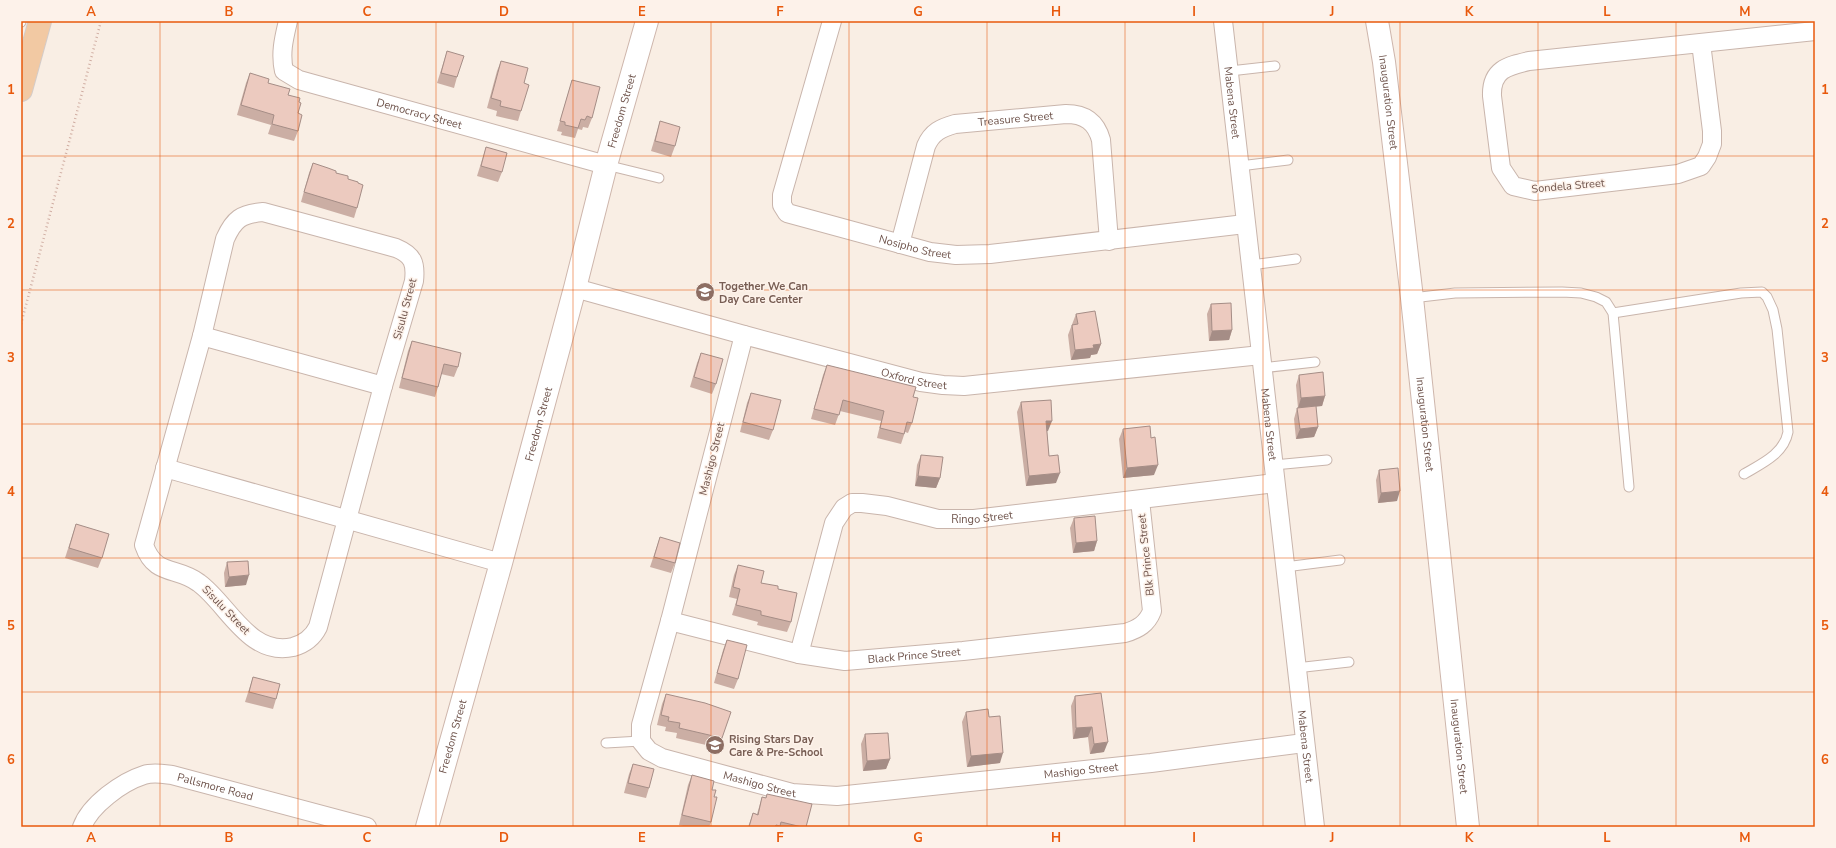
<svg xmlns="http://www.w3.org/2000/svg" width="1836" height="848" viewBox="0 0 1836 848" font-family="'Nunito Sans',sans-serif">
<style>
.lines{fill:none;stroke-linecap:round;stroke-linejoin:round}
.lane-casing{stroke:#c9b5ac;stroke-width:11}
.street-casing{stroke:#c9b5ac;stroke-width:20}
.secondary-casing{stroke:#ceb6ac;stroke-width:24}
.primary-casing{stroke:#d4ccc9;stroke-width:24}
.path{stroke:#d0ada2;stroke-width:2.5;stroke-dasharray:1 3;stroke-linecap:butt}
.lane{stroke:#fff;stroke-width:9}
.street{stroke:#fff;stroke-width:18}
.secondary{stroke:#fff;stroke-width:22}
.primary{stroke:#f2c9a3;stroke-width:22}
.wall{fill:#cbaea4}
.shaded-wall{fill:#a58d86}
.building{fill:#eccabf;stroke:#a58d86}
.grid{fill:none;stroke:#e8590c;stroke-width:1;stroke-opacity:0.55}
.labels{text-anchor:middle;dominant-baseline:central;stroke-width:3;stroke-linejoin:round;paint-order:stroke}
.street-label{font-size:11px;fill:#6f544c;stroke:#fdf2ea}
.education-label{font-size:11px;font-weight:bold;fill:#785e54;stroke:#fdf2ea;text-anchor:start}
.neatline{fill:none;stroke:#e8590c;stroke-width:1.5}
.grid-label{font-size:13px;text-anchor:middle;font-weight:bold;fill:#e8590c}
</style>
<rect width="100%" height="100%" fill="#f9eee4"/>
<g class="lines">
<!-- lane casing -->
<g class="lane-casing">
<g id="lane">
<path d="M21,22V21"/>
<path d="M1230,71L1275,66"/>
<path d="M606,165L659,178"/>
<path d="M1240,166L1288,160"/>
<path d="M1251,265L1296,259"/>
<path d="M1412,298L1455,293L1562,292L1581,293L1596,297L1606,302L1613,313L1629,487"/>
<path d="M1613,313L1741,293L1762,292L1767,297L1773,310L1777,329L1788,432C1784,454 1761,464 1744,474"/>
<path d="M1262,368L1315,362"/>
<path d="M1274,465L1327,460"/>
<path d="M1285,567L1340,560"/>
<path d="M1296,668L1349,662"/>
<path d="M606,743L641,741"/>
</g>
</g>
<!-- street casing -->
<g class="street-casing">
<g id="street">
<path id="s1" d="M288,21C284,38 280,53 284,71L299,80L606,165"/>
<path id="s2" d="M832,21L782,195V205L787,213L930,252L956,255L990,254L1245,224"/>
<path id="s3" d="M1223,21L1315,827"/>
<path d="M1701,43L1712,131V144L1707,157L1701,166L1678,174L1535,191L1513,186L1501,168L1492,96C1491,70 1507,66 1529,61L1815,31"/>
<path d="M263,212L396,248C413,255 416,263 414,281L383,386L318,627C313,637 304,644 293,647C249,657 228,604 199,583C177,566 155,577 144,545L202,336L225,239C234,219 241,214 263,212Z"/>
<path id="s4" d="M900,244L926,146C932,132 941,128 955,124L1066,114C1085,114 1096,122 1101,140L1109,241"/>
<path id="s5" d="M575,288L744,335L921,382L943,385L964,386L1261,355"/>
<path id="s6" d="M744,335L670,621L641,725V741L649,751L662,758L792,793L837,796L1151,763L1304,743"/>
<path d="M202,336L383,386"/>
<path d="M165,468L501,563"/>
<path id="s7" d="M670,621L799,654L845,661L963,651L1125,633C1138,629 1147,624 1152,611L1140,500"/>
<path id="s8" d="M799,654L834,523L844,508L852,503H862L887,506L938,519H974L1275,483"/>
<path id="s9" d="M82,827C90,805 122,782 144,775C153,772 163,774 172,775L367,827"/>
</g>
</g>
<!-- secondary casing -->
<g class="secondary-casing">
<g id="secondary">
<path id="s10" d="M1377,21L1384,62L1412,298L1468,827"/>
<path id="s11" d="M427,827L501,563L575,288L606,165L647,21"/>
</g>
</g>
<!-- primary casing -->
<g class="primary-casing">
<path id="primary" d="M21,90L40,21"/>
</g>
<!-- path -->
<path class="path" d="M21,324L101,21"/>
<!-- lane -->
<use href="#lane" class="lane"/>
<!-- street -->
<use href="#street" class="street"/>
<!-- secondary -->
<use href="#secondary" class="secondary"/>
<!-- primary -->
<use href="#primary" class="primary"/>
</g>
<!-- wall -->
<g class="wall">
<path d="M447,51L457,77L454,88L437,83Z"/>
<path d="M501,61L524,83L521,111L518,121L496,116L497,111L487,108L497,71Z"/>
<path d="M250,73L288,95L299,102L298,131L294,141L268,134L271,125L237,115L246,83Z"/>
<path d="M572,80L592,118L588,128L583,127L582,130L578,129L575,138L561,135L562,132L557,131Z"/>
<path d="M660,121L675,146L671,157L651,151Z"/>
<path d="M486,147L502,172L498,182L477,176Z"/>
<path d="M313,163L336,173L348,179L357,208L354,218L301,202L309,173Z"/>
<path d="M1211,304L1232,330L1229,340L1209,341L1207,314Z"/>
<path d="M1076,314L1101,344L1097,354L1091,355L1090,358L1071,360L1068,335Z"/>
<path d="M412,341L458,367L454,377L441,374L438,387L435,397L399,388L408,351Z"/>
<path d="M701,353L716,384L712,394L690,387L697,363Z"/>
<path d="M827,365L913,397L912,423L908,433L905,432L901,444L877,438L881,421L840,411L835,425L811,419L823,375Z"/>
<path d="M1299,375L1325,396L1322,406L1298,408L1296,385Z"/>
<path d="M751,393L773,430L769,440L740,432L747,403Z"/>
<path d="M1021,402L1048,431H1047L1049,456L1056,483L1026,486L1017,412Z"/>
<path d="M1297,408L1318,427L1314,437L1296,439L1294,419Z"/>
<path d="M1123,429L1154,475L1123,478L1119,439Z"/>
<path d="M921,455L940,478L936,488L915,486L917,465Z"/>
<path d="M1379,470L1397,501L1378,503L1376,480Z"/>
<path d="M1074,518L1097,541L1094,551L1073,553L1070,528Z"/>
<path d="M76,524L102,558L98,568L65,558Z"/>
<path d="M660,537L675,563L671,573L650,567Z"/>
<path d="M227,562L246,585L225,587L224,573Z"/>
<path d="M738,565L761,583L778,589L791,622L787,632L757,625L758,622L732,615L737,599L729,597L734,575Z"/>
<path d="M727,640L738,679L734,689L714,683L723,650Z"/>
<path d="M253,677L276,699L273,709L245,702Z"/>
<path d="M1101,693L1104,752L1090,754L1088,737L1073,739L1071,706L1075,696Z"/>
<path d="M666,694L722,738L719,748L676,738L677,733L665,731L666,727L657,725L662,704Z"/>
<path d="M966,712L989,717L1000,763L967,767L962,722Z"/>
<path d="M865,734L890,759L886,769L863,771L861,744Z"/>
<path d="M633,764L649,788L646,798L624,793L629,774Z"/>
<path d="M692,775L712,790L714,797L711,822L709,827H688L679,825L688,785Z"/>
<path d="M762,797L806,827H748L753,813L757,814Z"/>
</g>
<!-- shaded-wall -->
<g class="shaded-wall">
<path d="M1232,330L1229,340L1209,341L1212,331Z"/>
<path d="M1101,344L1097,354L1091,355L1090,358L1071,360L1075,350L1093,345Z"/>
<path d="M1325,396L1322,406L1298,408L1301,398Z"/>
<path d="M1046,421H1052L1048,431L1042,432Z"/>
<path d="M1318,427L1314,437L1296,439L1300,429Z"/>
<path d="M1158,465L1154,475L1123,478L1127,468Z"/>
<path d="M1060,473L1056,483L1026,486L1029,476Z"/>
<path d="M918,476L940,478L936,488L915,486Z"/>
<path d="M1400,491L1397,501L1378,503L1381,493Z"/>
<path d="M1097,541L1094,551L1073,553L1076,543Z"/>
<path d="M249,575L246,585L225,587L229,577Z"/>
<path d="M1092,727L1088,737L1073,739L1076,728Z"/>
<path d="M1108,742L1104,752L1090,754L1094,744Z"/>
<path d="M1003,753L1000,763L967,767L971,756Z"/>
<path d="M890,759L886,769L863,771L867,761Z"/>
</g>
<!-- building -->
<g class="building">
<path d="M447,51L464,56L457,77L441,73Z"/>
<path d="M501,61L528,68L524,83L529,85L521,111L500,106L501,101L491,98Z"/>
<path d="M250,73L269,79L268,83L290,89L288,95L300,98L299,102L301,103L298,113L302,115L298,131L272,124L274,115L241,105Z"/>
<path d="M572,80L600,87L592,118L587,116L585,120L581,119L578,128L565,125V122L560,121Z"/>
<path d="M660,121L680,127L675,146L655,141Z"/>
<path d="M486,147L507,153L502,172L481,166Z"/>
<path d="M313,163L328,168L336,171V173L348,176V179L358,182V183L363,185L357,208L304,192Z"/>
<path d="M1231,303L1232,330L1212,331L1211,304Z"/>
<path d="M1095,311L1101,344L1093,345L1094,348L1075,350L1072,325L1078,324L1076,314Z"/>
<path d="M412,341L461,353L458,367L444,364L438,387L402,378Z"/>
<path d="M701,353L723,359L716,384L694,377Z"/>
<path d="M827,365L916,387L913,397L918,398L912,423L907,422L904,434L880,428L884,411L843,400L839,415L814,409Z"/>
<path d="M1323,372L1325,396L1301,398L1299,375Z"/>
<path d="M751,393L781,400L773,430L743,422Z"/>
<path d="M1051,400L1052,421H1046L1049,456L1058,455L1060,473L1029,476L1021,402Z"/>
<path d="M1316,406L1318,427L1300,429L1297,408Z"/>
<path d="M1150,426L1151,438L1155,437L1158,465L1127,468L1123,429Z"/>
<path d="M921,455L943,457L940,478L918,476Z"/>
<path d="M1398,468L1400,491L1381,493L1379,470Z"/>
<path d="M1095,516L1097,541L1076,543L1074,518Z"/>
<path d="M76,524L109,534L102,558L69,548Z"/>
<path d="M660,537L680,543L675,563L654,557Z"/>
<path d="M248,561L249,575L229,577L227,562Z"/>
<path d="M738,565L764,571L761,583L778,586V589L797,593L791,622L761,615V611L736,605L740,589L733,587Z"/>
<path d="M727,640L747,645L738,679L717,673Z"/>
<path d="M253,677L280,684L276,699L249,692Z"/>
<path d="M1101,693L1108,742L1094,744L1092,727L1076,728L1075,696Z"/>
<path d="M666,694L705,703L731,712L722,738L679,728L680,723L668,721L669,717L661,715Z"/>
<path d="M988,709L989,717L1000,716L1003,753L971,756L966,712Z"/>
<path d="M888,733L890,759L867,761L865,734Z"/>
<path d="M633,764L654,769L649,788L628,783Z"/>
<path d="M692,775L714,781L712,790H716L714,797H717L711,822L682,815Z"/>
<path d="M767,794L812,804L806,827H802L781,822L780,826L776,825L775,827H749L753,813L758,815L762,797L766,798Z"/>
</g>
<!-- grid -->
<path class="grid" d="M160,21V827M298,21V827M436,21V827M573,21V827M711,21V827M849,21V827M987,21V827M1125,21V827M1263,21V827M1400,21V827M1538,21V827M1676,21V827M21,156H1815M21,290H1815M21,424H1815M21,558H1815M21,692H1815"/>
<!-- icons -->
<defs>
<g id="school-disc" transform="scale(1)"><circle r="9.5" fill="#8d6e63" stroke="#fdf2ea"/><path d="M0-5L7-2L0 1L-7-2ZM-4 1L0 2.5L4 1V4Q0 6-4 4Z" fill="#fff"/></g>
</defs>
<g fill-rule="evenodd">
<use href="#school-disc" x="705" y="292"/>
<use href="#school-disc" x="715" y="745"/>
</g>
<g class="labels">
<!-- street labels -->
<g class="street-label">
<text stroke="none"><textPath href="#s3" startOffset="82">Mabena Street</textPath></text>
<text stroke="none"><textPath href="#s10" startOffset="82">Inauguration Street</textPath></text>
<text stroke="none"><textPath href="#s11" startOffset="742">Freedom Street</textPath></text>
<text stroke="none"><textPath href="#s1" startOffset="193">Democracy Street</textPath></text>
<text stroke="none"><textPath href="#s4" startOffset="200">Treasure Street</textPath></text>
<text transform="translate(1568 186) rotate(-5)">Sondela Street</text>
<text stroke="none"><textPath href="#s2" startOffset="333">Nosipho Street</textPath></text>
<text transform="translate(405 309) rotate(-75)">Sisulu Street</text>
<text stroke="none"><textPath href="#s5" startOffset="351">Oxford Street</textPath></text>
<text stroke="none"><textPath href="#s11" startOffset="418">Freedom Street</textPath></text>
<text stroke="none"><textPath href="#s3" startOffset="406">Mabena Street</textPath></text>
<text stroke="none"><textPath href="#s10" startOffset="406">Inauguration Street</textPath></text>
<text transform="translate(712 459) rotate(-76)">Mashigo Street</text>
<text stroke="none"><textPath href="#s8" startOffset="295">Ringo Street</textPath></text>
<text transform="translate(1146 555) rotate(-96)">Blk Prince Street</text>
<text transform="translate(226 610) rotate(46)">Sisulu Street</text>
<text stroke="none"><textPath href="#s7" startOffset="249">Black Prince Street</textPath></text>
<text stroke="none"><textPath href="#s11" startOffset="94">Freedom Street</textPath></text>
<text stroke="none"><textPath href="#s3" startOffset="730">Mabena Street</textPath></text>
<text stroke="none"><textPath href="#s10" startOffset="730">Inauguration Street</textPath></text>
<text stroke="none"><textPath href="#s6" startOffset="872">Mashigo Street</textPath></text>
<text stroke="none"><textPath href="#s6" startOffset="548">Mashigo Street</textPath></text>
<text stroke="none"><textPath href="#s9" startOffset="156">Pallsmore Road</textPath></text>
</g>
<!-- education labels -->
<g class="education-label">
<text x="719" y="286">Together We Can<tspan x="719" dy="13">Day Care Center</tspan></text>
<text x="729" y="739">Rising Stars Day<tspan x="729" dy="13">Care &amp; Pre-School</tspan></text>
</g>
</g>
<!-- border -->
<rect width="1836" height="848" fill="none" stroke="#fdf2ea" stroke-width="44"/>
<rect x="22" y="22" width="1792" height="804" class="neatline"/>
<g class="grid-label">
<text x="91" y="16">A</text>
<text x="229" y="16">B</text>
<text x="367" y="16">C</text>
<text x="504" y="16">D</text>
<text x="642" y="16">E</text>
<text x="780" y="16">F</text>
<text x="918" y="16">G</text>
<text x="1056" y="16">H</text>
<text x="1194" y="16">I</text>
<text x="1332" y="16">J</text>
<text x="1469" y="16">K</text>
<text x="1607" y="16">L</text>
<text x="1745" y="16">M</text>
<text x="11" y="94">1</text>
<text x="1825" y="94">1</text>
<text x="11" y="228">2</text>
<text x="1825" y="228">2</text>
<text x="11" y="362">3</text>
<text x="1825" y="362">3</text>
<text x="11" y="496">4</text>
<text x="1825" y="496">4</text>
<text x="11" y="630">5</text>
<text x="1825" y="630">5</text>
<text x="11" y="764">6</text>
<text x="1825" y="764">6</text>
<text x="91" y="842">A</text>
<text x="229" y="842">B</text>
<text x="367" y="842">C</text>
<text x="504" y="842">D</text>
<text x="642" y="842">E</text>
<text x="780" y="842">F</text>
<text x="918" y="842">G</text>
<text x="1056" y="842">H</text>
<text x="1194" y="842">I</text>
<text x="1332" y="842">J</text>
<text x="1469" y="842">K</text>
<text x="1607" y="842">L</text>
<text x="1745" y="842">M</text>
</g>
</svg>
